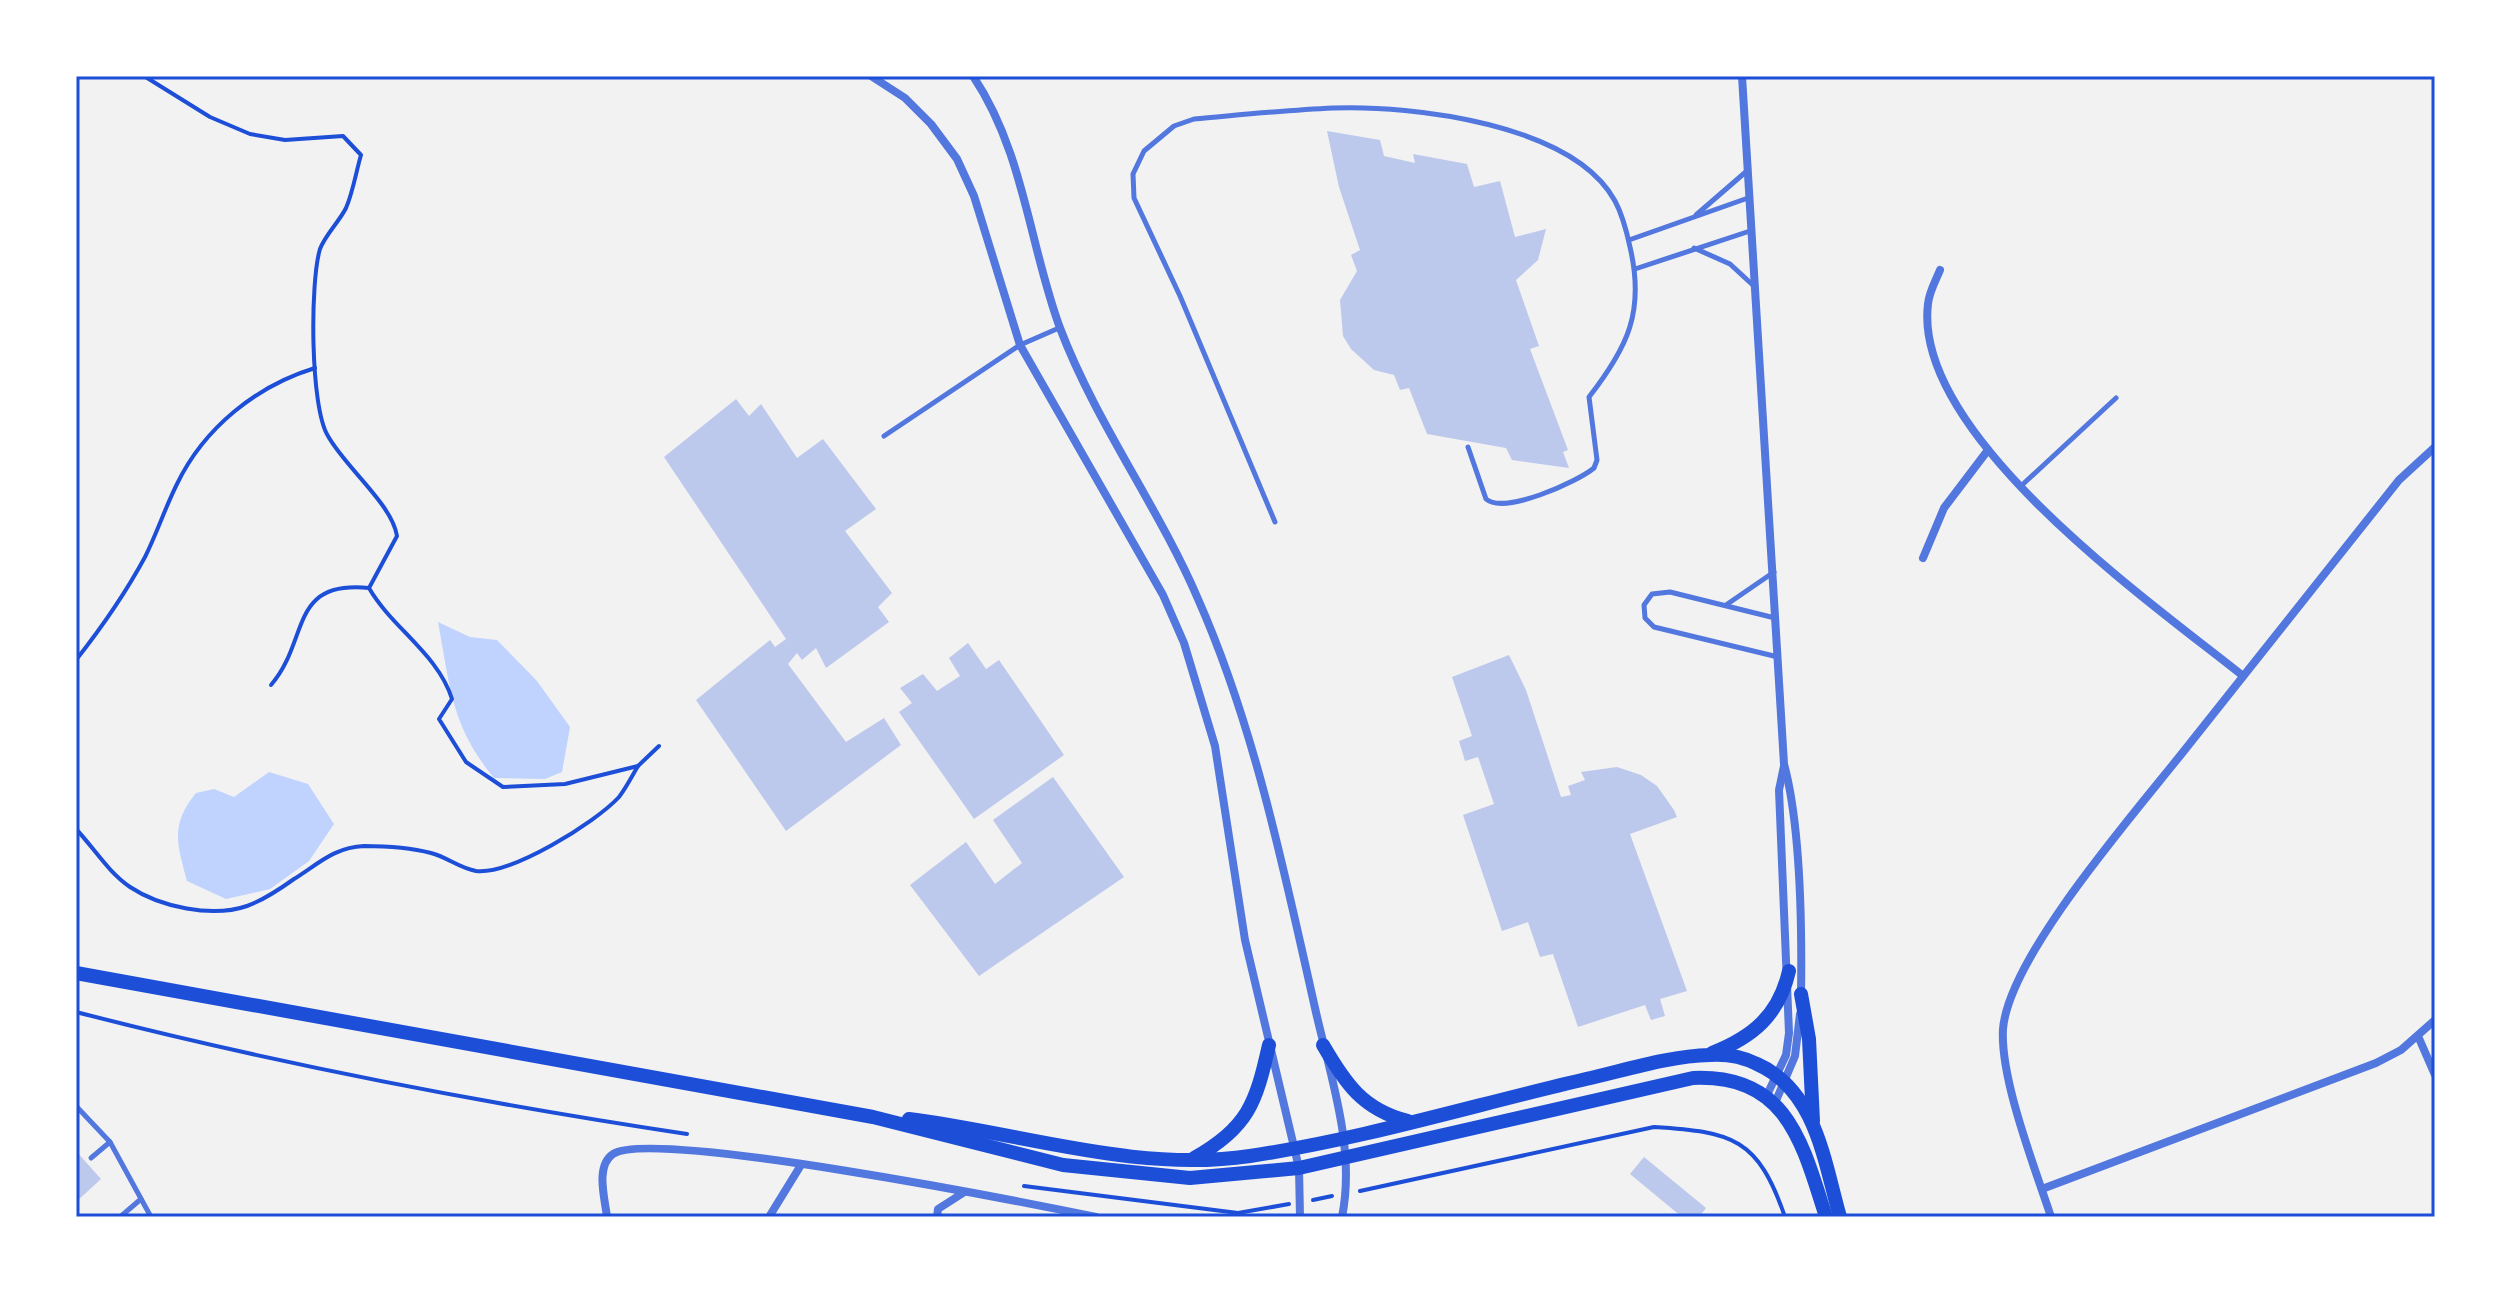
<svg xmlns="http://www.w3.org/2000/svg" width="2511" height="1293" viewBox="0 0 2511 1293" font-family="Ubuntu,sans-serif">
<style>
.water{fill:#bfd3fe}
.building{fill:#bdc9ec}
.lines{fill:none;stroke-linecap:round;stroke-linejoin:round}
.path{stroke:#1d4ed8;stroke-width:4}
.service{stroke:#5277de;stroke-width:5}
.minor{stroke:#5277de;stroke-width:8}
.secondary{stroke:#1d4ed8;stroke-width:14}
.neatline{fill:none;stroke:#1d4ed8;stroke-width:3}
</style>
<rect width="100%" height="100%" fill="#f2f2f2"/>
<!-- water -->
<g class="water">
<path d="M438,622L470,637L497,640L537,681L570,727L562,772L545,779L494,778C451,726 450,686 438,622Z"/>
<path d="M269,772L308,784L334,824L309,861L270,889L226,899L187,881C177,844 170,825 196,793L214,789L234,797Z"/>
</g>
<!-- building -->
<g class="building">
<path d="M1327,131L1380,140L1384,156L1415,163L1413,154L1467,164L1474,187L1500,181L1515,237L1546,229L1538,260L1516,280L1539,346L1530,349L1568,450L1563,452L1569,468L1512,460L1506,448L1427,434L1409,388L1400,390L1394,375L1374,370L1351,349L1343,336L1340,300L1357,271L1351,255L1360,250L1339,187Z"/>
<path d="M736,399L749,416L761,404L797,458L823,439L876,509L845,531L892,593L878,607L889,622L826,668L816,648L802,660L797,653L788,664L846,742L884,718L901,745L786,831L696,700L770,640L775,647L786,639L664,457Z"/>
<path d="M968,643L986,669L999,660L1064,755L974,819L899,712L912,703L900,688L923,674L937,691L960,676L949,658Z"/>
<path d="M1509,655L1526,690L1561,797L1571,795L1568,786L1585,780L1581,772L1617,767L1641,775L1657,786L1674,810L1677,817L1630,834L1687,991L1660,999L1665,1016L1651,1020L1645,1005L1578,1027L1553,954L1540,957L1528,922L1502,931L1463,815L1494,804L1478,757L1465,761L1459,741L1472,736L1452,677Z"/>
<path d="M1053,777L1124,877L979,976L910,885L966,842L995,884L1022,863L993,820Z"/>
<path d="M76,1151L101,1179L76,1202Z"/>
<path d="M1644,1157L1706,1208L1699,1217H1682L1630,1174Z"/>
</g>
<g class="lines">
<!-- path -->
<g class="path">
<path d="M144,76L210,117L250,134L285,140L343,136L361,155C356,172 353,192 346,208C339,222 325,235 320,249C310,282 310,407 328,436C345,467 392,504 397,536L369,588C392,628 438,654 452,699L439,719L466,762L503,787L565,784L638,766L659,746"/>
<path d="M76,660C102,627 125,594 145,557C157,533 165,508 177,484C204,428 256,386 315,368"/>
<path d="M271,685C310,640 288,580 369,588"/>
<path d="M76,829C94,848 108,872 130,887C160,907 212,918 247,906C264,900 280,889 294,879C318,864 335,847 364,846C384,846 412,848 431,853C447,857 459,868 476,871C511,875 595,823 619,797C626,788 632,776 638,766"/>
<path d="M76,1012C278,1064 481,1103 687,1134"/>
<path d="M1024,1186L1238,1213L1289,1204"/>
<path d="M1360,1191L1654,1127C1733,1132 1758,1138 1785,1217"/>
<path d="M1313,1200L1332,1196"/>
</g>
<!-- service -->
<g class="service">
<path d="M1696,215L1748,170"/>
<path d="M1629,240L1748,198"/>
<path d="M1694,248L1730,264L1755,287"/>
<path d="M1635,269L1750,231"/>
<path d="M884,436L1020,345L1059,328"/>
<path d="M2021,486L2116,398"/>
<path d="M1275,522L1180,296L1134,198L1133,174L1144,151L1174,126L1194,119C1240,115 1287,110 1333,108C1413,105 1573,124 1615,201C1622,214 1627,233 1630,247C1645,311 1628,347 1589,397L1597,460L1594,468C1577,482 1504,515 1486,499L1468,447"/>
<path d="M1726,605L1774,572"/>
<path d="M1775,618L1670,592L1652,594L1644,605L1645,618L1654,627L1778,657"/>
<path d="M76,1106L110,1142L151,1217"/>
<path d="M91,1158L110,1142"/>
<path d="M120,1217L141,1199"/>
</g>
<!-- minor -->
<g class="minor">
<path d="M871,76L905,98L931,124L957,159L974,196L1020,345L1163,595L1184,643L1215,746L1245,940L1299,1168L1300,1217"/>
<path d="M973,76C1024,152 1029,244 1060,328C1096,423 1158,506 1198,599C1255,728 1284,871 1315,1008C1330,1075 1356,1148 1342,1217"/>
<path d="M1742,76L1784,764C1801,827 1802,930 1801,997"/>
<path d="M1940,270C1936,280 1929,292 1928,304C1912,435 2152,603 2243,676"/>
<path d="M1923,558L1944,508L1988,450"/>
<path d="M2418,1036L2435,1075"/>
<path d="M1767,1095L1786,1055L1789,1033L1779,790L1784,766"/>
<path d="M1775,1103L1795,1056L1800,1014"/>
<path d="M2042,1189L2376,1063L2401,1050L2435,1020"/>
<path d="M607,1217C605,1199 595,1166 613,1154C653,1128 1028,1203 1096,1217"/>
<path d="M769,1217L801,1165"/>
<path d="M937,1217L938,1209L963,1193"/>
<path d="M2051,1217C2035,1168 2000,1079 2003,1029C2009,954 2142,805 2191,742C2260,655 2330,568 2399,480L2435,447"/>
</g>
<!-- secondary -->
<g class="secondary">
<path d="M76,973L873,1117L1063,1165L1190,1178L1299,1168L1693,1078C1787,1074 1802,1142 1826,1217"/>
<path d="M1801,994L1809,1039L1813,1121"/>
<path d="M1323,1045C1345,1083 1363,1110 1408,1121"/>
<path d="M1712,1053C1753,1037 1779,1015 1789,971"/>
<path d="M909,1119C1021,1133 1136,1173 1250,1156C1363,1139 1474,1105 1586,1079C1626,1070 1669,1056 1710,1055C1726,1054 1743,1057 1757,1064C1816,1090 1824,1161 1840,1217"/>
<path d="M1194,1158C1248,1128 1256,1103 1269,1045"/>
</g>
</g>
<!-- border -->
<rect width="2511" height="1293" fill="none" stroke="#ffffff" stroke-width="156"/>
<rect x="78" y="78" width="2355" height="1137" class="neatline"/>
</svg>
